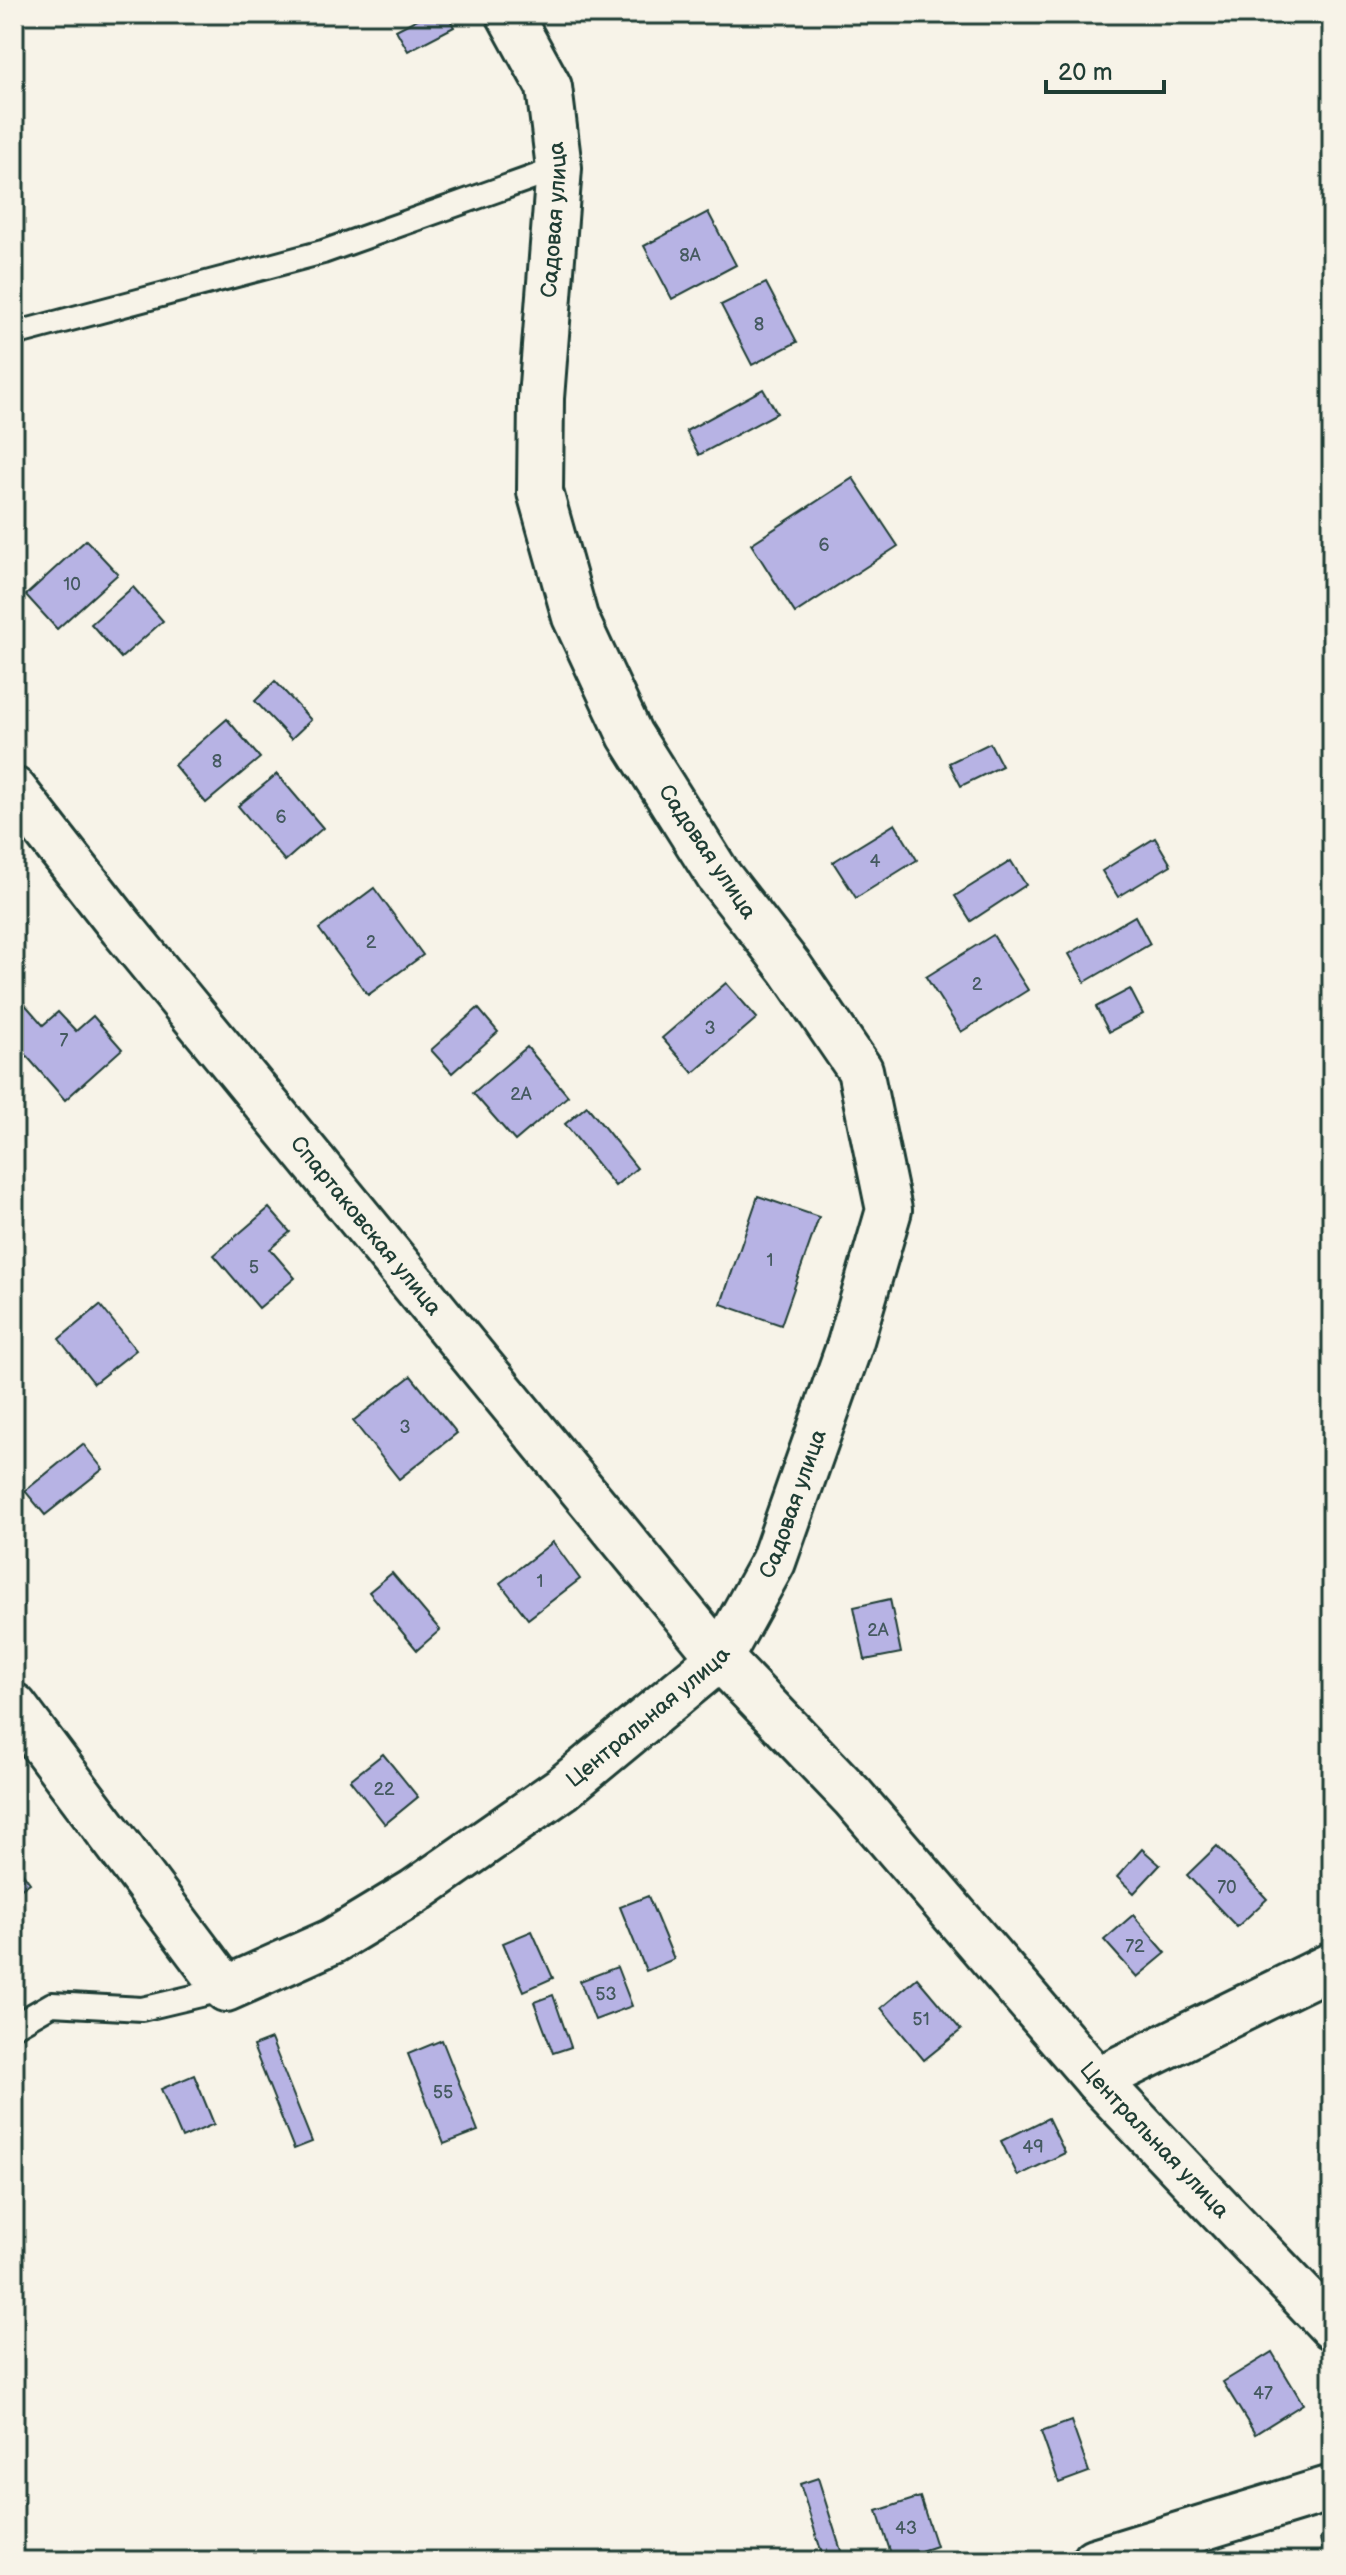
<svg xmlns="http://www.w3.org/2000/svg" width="1346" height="2575" viewBox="0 0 1346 2575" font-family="'Balsamiq Sans',sans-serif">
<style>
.building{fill:#b7b3e4;stroke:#1f3d34;stroke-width:2}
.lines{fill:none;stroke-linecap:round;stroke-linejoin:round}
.service-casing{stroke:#1f3d34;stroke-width:28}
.minor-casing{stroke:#1f3d34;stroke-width:50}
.service{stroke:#f7f3e8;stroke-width:22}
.minor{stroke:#f7f3e8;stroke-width:44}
.labels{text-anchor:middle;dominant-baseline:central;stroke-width:6;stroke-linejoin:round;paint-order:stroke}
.number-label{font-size:18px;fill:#455a60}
.street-label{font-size:22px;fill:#1f3d34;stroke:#f7f3e8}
</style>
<rect width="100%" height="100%" fill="#f7f3e8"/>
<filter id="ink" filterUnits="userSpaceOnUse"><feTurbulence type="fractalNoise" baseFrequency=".0125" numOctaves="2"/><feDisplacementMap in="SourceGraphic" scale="16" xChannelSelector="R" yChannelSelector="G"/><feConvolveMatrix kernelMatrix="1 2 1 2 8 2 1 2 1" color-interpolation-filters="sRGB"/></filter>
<g filter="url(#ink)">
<!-- building -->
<g class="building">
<path d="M427,14H447L454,27L408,51L396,30Z"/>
<path d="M708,212L736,265L672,299L644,246Z"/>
<path d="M766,283L797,342L752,365L721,305Z"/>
<path d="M763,389L777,413L699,455L686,431Z"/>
<path d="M853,478L898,546L795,613L751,544Z"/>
<path d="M86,540L118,574L57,629L26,595Z"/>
<path d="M133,587L163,621L121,658L91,624Z"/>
<path d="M275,681L311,720L291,739L255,701Z"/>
<path d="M227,719L260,758L206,803L174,765Z"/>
<path d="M990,743L1002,766L961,786L949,763Z"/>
<path d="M277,774L323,828L285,861L238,806Z"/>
<path d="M895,824L917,860L856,898L833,862Z"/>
<path d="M1155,838L1171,865L1118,897L1102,871Z"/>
<path d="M1011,861L1026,885L971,921L955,896Z"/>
<path d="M374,888L423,955L368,995L319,929Z"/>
<path d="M1135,916L1150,944L1085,982L1069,954Z"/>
<path d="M993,935L1028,990L961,1032L926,977Z"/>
<path d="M726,983L757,1018L693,1073L662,1038Z"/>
<path d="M1130,989L1143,1014L1109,1032L1096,1007Z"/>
<path d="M16,994L43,1025L58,1012L76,1031L93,1016L122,1049L65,1100L24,1053L14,1062Z"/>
<path d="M478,1008L498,1032L452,1073L431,1050Z"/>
<path d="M527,1047L568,1096L515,1141L473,1093Z"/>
<path d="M587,1106L637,1168L615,1186L565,1124Z"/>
<path d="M758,1196L819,1217L781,1325L721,1304Z"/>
<path d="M269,1208L290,1232L270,1249L295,1278L259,1308L214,1255Z"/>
<path d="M100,1305L136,1350L94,1383L59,1339Z"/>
<path d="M411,1376L457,1433L399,1479L353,1421Z"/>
<path d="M83,1444L103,1469L45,1515L25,1491Z"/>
<path d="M553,1542L580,1579L528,1619L500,1583Z"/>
<path d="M392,1573L440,1630L417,1650L369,1592Z"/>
<path d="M890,1599L901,1653L865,1660L854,1607Z"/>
<path d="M383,1754L418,1797L385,1824L350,1780Z"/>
<path d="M1217,1846L1267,1899L1237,1927L1187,1875Z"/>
<path d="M1142,1849L1160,1865L1134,1893L1117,1877Z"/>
<path d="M14,1861L30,1883L14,1894Z"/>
<path d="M648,1896L674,1959L646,1971L620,1907Z"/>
<path d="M1133,1915L1166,1953L1137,1977L1104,1940Z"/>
<path d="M532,1931L553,1978L524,1991L503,1943Z"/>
<path d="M617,1967L632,2006L595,2020L580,1981Z"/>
<path d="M917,1978L961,2030L924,2060L881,2008Z"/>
<path d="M553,1995L571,2047L553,2053L534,2002Z"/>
<path d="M271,2039L312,2142L294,2149L253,2046Z"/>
<path d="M442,2040L478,2131L444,2144L408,2054Z"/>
<path d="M194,2075L214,2124L182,2138L161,2089Z"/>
<path d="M1048,2118L1065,2153L1018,2176L1001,2141Z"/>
<path d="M1272,2352L1303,2404L1255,2434L1223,2382Z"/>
<path d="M1071,2421L1089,2472L1059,2483L1041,2432Z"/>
<path d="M818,2478L842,2554L824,2560L800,2484Z"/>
<path d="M920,2497L936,2546L893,2560L877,2511Z"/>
<path d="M1332,2535V2561H1326L1320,2539Z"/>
<path d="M1267,2553L1270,2561H1244Z"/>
</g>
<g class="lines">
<!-- service casing -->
<g class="service-casing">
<g id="service">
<path d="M14,334L323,252L559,168"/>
<path d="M14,2026L52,2004L142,2009L226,1989"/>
</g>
</g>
<!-- minor casing -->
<g class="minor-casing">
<g id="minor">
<path id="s1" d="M14,790L122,928L720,1658L853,1797L1097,2080L1332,2327"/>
<path id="s2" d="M14,1706L226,1989L333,1941L414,1892L563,1788L720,1658L773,1562L850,1344L889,1210L860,1070L791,969L718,875L630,735L575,617L540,492L541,398L559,168L549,87L509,14"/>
<path d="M1097,2080L1332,1965"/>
<path d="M1094,2561L1332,2488"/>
</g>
</g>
<!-- service -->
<use href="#service" class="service"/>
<!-- minor -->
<use href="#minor" class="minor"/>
</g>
</g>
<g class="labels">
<!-- number labels -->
<g class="number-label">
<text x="690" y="255">8А</text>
<text x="759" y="324">8</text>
<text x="824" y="545">6</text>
<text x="72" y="584">10</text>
<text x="217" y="761">8</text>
<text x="281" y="817">6</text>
<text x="875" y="861">4</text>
<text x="371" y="942">2</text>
<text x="977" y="984">2</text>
<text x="710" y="1028">3</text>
<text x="64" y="1040">7</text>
<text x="521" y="1094">2А</text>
<text x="770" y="1260">1</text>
<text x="254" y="1267">5</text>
<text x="405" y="1427">3</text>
<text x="540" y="1581">1</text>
<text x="878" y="1630">2А</text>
<text x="384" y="1789">22</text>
<text x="1227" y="1887">70</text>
<text x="1135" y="1946">72</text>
<text x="606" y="1994">53</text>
<text x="921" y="2019">51</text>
<text x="443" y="2092">55</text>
<text x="1033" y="2147">49</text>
<text x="1263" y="2393">47</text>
<text x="906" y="2528">43</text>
</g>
<!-- street labels -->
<g class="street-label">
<text stroke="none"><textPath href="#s2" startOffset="2514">Садовая улица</textPath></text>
<text transform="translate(707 852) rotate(56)">Садовая улица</text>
<text stroke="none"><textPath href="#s1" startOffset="560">Спартаковская улица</textPath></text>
<text stroke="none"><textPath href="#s2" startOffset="1122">Садовая улица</textPath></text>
<text stroke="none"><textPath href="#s2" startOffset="858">Центральная улица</textPath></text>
<text stroke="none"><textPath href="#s1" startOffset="1768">Центральная улица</textPath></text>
</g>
</g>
<!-- margin -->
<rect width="1346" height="2575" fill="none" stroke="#f7f3e8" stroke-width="48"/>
<rect x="24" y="24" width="1298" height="2527" fill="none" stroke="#1f3d34" stroke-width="3" filter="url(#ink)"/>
<!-- scale -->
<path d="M1046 80v12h118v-12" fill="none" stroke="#1f3d34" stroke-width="4"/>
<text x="1058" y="80" font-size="24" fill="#1f3d34" stroke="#f7f3e8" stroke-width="6" paint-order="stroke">20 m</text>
</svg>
